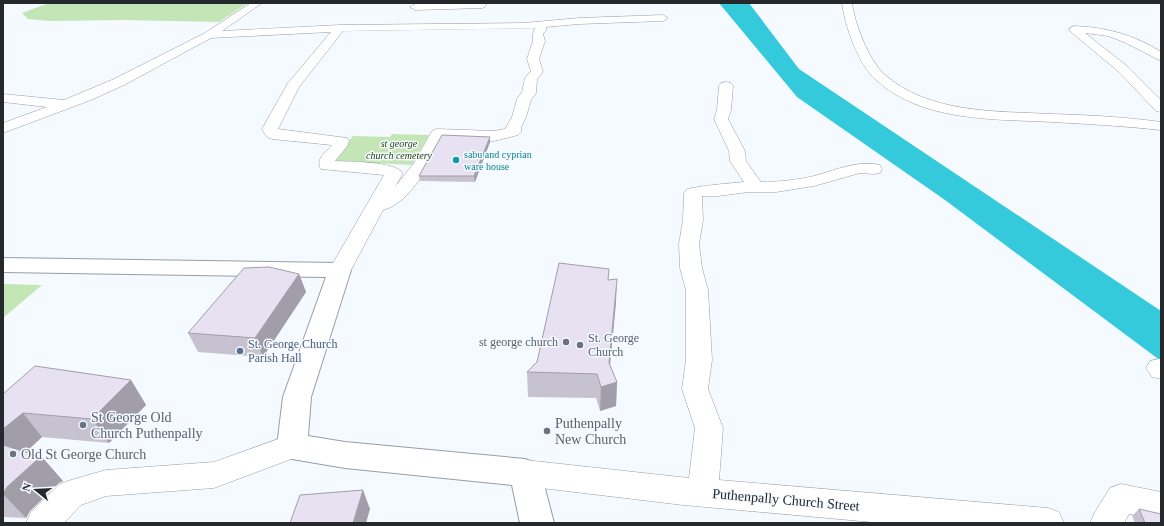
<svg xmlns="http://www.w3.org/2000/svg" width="1164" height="526" viewBox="0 0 1164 526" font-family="'Times New Roman',serif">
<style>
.green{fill:#c4e5b5}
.water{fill:#35cadb}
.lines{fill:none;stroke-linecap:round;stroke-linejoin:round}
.street-casing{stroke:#979ea4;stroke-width:1}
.secondary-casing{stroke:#979ea4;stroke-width:2}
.street{fill:#fff;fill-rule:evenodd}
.secondary{fill:#fff;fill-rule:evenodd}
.wall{fill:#c7c2d0}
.shaded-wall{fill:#a29ea9}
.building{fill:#e7e1f2;stroke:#a29ea9}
.culture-dot{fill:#0f9aa8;stroke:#f4faff;stroke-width:1.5}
.worship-dot{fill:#6b7280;stroke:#f4faff;stroke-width:1.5}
.service-dot{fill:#5c6f8a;stroke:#f4faff;stroke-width:1.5}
.labels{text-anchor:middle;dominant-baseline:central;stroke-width:3;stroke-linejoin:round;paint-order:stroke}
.far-park-label{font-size:10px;font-style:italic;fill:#1a3c04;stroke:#f4faff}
.far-culture-label{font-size:10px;fill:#0d838f;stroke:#f4faff;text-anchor:start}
.worship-label{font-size:12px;fill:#5b616d;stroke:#f4faff;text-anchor:start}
.service-label{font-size:12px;fill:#4e5e75;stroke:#f4faff;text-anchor:start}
.near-worship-label{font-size:14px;fill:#5b616d;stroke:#f4faff;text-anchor:start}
.near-street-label{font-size:14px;fill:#26292b;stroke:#f4faff}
</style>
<rect width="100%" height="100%" fill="#f4faff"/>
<!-- green -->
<g class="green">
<path d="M49,3H248L219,22L121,20L50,21L28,19L22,13Z"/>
<path d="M392,134L429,135L412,165L333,161L353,136L390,137Z"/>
<path d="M3,284L42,285L3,318Z"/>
</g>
<!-- water -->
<path class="water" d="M719,3H749L799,69L1161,311V361L945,200L797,97Z"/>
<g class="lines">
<!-- street casing -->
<g class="street-casing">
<g id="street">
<path d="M251,3H262L222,31L340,25L524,23L579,18L663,15L668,18L663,21L579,24L546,27V30L543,34L545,41L539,59L543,72L537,79L536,93L531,100L526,117L521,127V132L518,135L494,141L442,139C430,163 411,203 383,210L351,270L348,275L340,277L332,275L329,270L384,175L321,169C315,159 326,152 332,145L272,139L267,137L262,129L288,83L331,32L211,38L124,85L91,100L3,133V123L47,107L3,102V94L64,100L114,79L205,33ZM535,28L533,34V41L527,59L531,71L525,78L522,92L517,99L512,117L505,129L494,131L437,129L432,131L414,163L395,187L403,173C394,161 350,162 335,161L348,145L349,141L347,138L278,129L299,87L343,31Z"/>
<path d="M485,3L487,5L485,7L482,8L415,10L410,7L415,4Z"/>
<path d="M842,3H852C855,24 868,59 884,74C929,114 996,111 1052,114C1088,115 1125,117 1161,122V130C1125,126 1088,124 1052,122C994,119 922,122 876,80C858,64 845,26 842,3Z"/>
<path d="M1074,26C1105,27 1135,35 1161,52V61L1124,42L1108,36L1085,33L1127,66L1161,100V112L1156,111L1119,72L1070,31L1069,29Z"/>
<path d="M726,82L731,83L733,86L731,110L728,119L745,151L746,161L761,182C778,182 797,180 814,176C836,170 857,160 880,165L882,169L880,173L874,174L860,173L814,186L776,192H748L718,196H702L703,220L699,244L702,268L708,290L712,360L708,389L723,428L719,480L1048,508L1059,512L1064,523H883L683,505L525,486L514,482L510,473L514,464L525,460L689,478L695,428L682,389L686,360V290L680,268L679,244L683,220L684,193L687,189C706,185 724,184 744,182L730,161L729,151L714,119L717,110L719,86L721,83Z"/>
<path d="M1159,359H1161V379L1152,377L1146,368L1150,361Z"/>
<path d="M292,434L302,437L307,446L302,455L214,488L106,496L81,505L64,523H26L31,512L60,484L71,480L106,470L214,462Z"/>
<path d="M1121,484L1161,492V520L1129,514L1124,523H1090L1095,512L1110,488Z"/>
</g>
</g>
<!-- secondary casing -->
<g class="secondary-casing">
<path id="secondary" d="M3,258L340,263L348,265L351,270L311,397L308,436L345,442L525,459L536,463L541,473L554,523H520L512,485L345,468L292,459L281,455L277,446L283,397L326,277L3,272Z"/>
</g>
<!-- street -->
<use href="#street" class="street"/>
<!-- secondary -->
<use href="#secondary" class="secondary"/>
</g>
<!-- wall -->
<g class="wall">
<path d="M490,137V142L475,182L420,181L419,176Z"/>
<path d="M299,274L306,292L263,357L198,352L188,333Z"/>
<path d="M608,280L616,302L610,366L617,382L616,406L600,411L596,398L528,397L527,372L537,362Z"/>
<path d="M131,380L146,405L109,443L42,437L26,452L42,457L63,481L59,483L30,511L26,518L3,517V394Z"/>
<path d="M1139,509L1161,523H1135L1132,516Z"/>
</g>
<!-- shaded-wall -->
<g class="shaded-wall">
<path d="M490,137V142L475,182L474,176Z"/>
<path d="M299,274L306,292L263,357L255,338Z"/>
<path d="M617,279L616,302L608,385L617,382L616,406L600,411L601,387L609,363Z"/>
<path d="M131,380L146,405L109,443L92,419Z"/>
<path d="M23,413L42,437L12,465L3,455V429Z"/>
<path d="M42,457L63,481L59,483L30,511L26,518L3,494L7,487L38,459Z"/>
<path d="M363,490L370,509L366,523H353Z"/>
</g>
<!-- building -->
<g class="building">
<path d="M442,135L490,137L474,176H419Z"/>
<path d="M559,263L609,269L608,280L617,279L609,363L617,382L601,387L597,374L527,372L537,362Z"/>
<path d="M269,267L299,274L255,338L188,333L244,268Z"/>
<path d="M35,366L131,380L92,419L23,413L3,429V394Z"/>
<path d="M3,445L42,457L38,459L7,487L3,494Z"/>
<path d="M363,490L353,523H290L300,495Z"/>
<path d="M1139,509L1161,514V523H1145Z"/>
</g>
<!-- markers -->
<circle class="culture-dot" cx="456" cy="160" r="4"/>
<g class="worship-dot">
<circle cx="566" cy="342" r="4"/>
<circle cx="580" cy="345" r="4"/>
<circle cx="83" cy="425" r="4"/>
<circle cx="547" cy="431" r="4"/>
<circle cx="13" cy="454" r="4"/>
</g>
<circle class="service-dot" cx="240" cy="351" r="4"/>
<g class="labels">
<!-- far-park labels -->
<g class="far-park-label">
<text x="399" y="143">st george<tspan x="399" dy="12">church cemetery</tspan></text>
</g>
<!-- far-culture labels -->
<g class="far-culture-label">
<text x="464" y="154">sabu and cyprian<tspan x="464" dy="12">ware house</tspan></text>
</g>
<!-- worship labels -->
<g class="worship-label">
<text x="588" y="338">St. George<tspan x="588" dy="14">Church</tspan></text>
<text x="558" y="342" text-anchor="end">st george church</text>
</g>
<!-- service labels -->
<g class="service-label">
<text x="248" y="344">St. George Church<tspan x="248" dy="14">Parish Hall</tspan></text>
</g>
<!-- near-worship labels -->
<g class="near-worship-label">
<text x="91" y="417">St George Old<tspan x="91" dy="16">Church Puthenpally</tspan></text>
<text x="555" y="423">Puthenpally<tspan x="555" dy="16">New Church</tspan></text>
<text x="21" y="454">Old St George Church</text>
</g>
<!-- near-street labels -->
<g class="near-street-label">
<text transform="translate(786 500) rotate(5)">Puthenpally Church Street</text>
</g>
</g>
<!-- border -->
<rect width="1164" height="526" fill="none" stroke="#26292b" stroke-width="8"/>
<!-- north arrow -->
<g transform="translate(36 490) rotate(288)" stroke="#f4faff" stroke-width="3" paint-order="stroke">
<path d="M0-3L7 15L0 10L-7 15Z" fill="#26292b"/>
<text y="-6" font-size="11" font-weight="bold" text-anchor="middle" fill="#26292b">N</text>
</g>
</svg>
